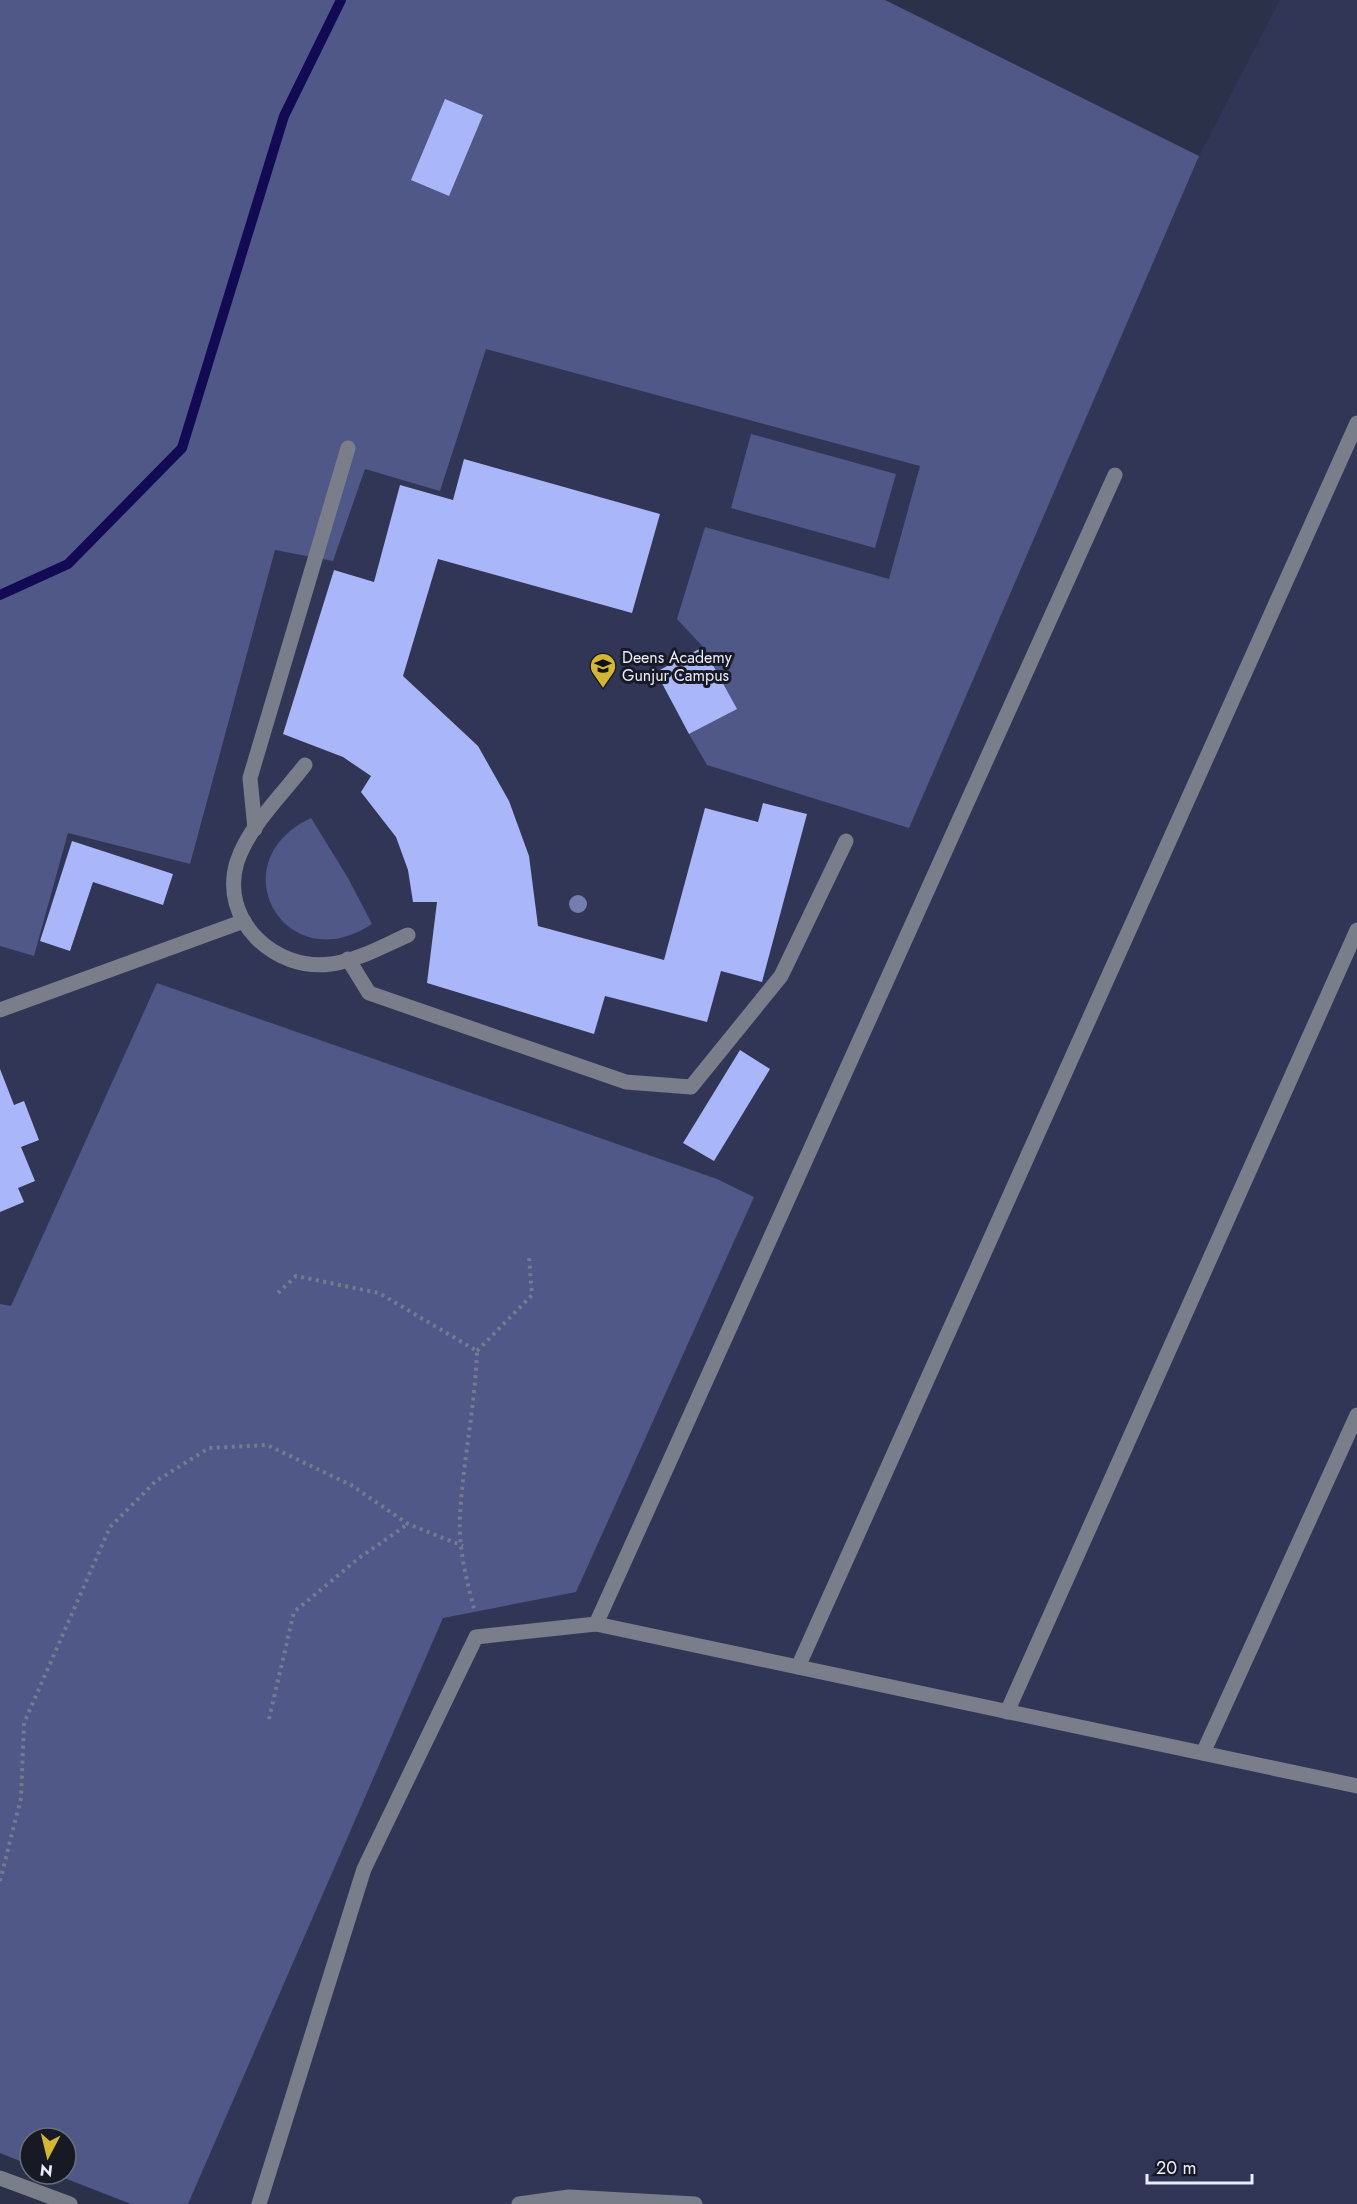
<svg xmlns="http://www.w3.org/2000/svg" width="1357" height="2204" viewBox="0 0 1357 2204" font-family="Jost,sans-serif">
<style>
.built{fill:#313656}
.green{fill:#4f5886}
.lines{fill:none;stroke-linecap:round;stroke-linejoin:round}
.stream{stroke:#120b53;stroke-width:10}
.building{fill:#a9b6fa}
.path{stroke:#767a90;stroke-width:4;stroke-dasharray:3 4.5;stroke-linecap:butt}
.minor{stroke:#7a7d8a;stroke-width:15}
.tree{fill:#757fad}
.labels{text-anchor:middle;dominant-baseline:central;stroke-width:6;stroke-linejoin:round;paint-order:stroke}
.poi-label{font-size:16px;fill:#e8ecfc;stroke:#171a25;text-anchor:start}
</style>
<rect width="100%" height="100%" fill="#2c314a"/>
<!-- built -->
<path class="built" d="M885,0L1199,156L1280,0H1357V2204H131L54,2174H66V2138H30V2165L0,2153V1341L10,1306L0,1304V946L34,955L68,833L189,864L388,117Z"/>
<!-- green -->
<g class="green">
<path d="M0,0H885L1199,156L909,828L707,765L689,734L736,709L703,647L677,619L705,527L889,579L920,466L486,349L440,491L365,469L333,561L275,550L190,864L68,833L34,956L0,946Z"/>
<path d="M751,434L896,474L875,548L731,508Z"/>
<path d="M311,818L348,878L372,924C285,982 217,862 311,818Z"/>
<path d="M157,983L717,1179L754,1197L576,1592L443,1618L188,2204H131L54,2174H66V2138H30V2165L0,2153V1304L11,1306Z"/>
</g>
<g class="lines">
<!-- stream -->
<path class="stream" d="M0,595L68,564L182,448L284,116L341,0"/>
</g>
<!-- building -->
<g class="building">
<path d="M445,99L483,115L449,196L411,180Z"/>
<path d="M464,459L660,514L632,613L438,559L403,676L478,746L509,801L529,856L538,926L664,960L705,808L758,822L763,803L807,814L762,982L721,971L707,1022L605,996L594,1034L427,983L437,902H413L408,870L396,837L361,792L371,776L343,757L283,734L334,570L374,582L400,485L453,500Z"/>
<path d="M703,647L737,709L689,734L656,672Z"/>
<path d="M72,841L173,874L163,905L93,882L70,951L40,941Z"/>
<path d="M740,1050L770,1069L714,1161L683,1143Z"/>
<path d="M0,1069L14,1105L24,1101L39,1140L21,1147L35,1181L18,1188L24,1202L0,1212Z"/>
</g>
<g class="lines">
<!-- path -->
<g class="path">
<path d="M278,1293L296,1276L379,1293L477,1351C475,1407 463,1461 460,1516C458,1548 467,1582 475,1612"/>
<path d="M477,1351L532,1295L529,1257"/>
<path d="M269,1719L294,1612L359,1558L408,1524"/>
<path d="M0,1881L21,1798L24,1723L110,1527L156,1481L209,1448L267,1445L351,1485L408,1524L463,1546"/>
</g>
<!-- minor -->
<g class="minor">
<path d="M305,765C282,795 249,826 237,862C219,920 275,972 331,964C357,961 385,945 408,935"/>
<path d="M255,829L250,778L348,448"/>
<path d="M348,959L369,993L626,1082L691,1087L781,976L846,841"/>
<path d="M0,1010L244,921"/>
<path d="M596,1624L1115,475"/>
<path d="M798,1667L1357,423"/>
<path d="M1007,1712L1357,930"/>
<path d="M1203,1753L1357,1415"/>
<path d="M0,2178L70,2204"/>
<path d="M259,2204L364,1869L476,1637L596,1624L1357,1786"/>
<path d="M519,2204L569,2197L695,2204"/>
</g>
</g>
<!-- trees -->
<circle class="tree" cx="578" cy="904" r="9"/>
<!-- icons -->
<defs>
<g id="school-pin" transform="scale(1.35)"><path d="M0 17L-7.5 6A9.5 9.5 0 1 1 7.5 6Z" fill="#d4b635" stroke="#171a25"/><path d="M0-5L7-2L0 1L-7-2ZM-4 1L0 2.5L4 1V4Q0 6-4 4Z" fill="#111"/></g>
</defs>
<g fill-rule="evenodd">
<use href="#school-pin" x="603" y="666"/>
</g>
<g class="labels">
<!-- poi labels -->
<g class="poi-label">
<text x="622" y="657">Deens Academy<tspan x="622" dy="18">Gunjur Campus</tspan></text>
</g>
</g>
<!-- north arrow -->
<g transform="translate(48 2156) rotate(187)"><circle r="28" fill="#171a25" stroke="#6b6e7b" stroke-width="1.5"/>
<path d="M0-4.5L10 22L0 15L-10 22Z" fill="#d4b635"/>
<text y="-9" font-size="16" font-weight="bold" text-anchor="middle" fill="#e8ecfc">N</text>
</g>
<!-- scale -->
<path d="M1147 2174v9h105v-9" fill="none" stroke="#e8ecfc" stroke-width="3"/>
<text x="1156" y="2174" font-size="18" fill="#e8ecfc" stroke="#171a25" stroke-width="4.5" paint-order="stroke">20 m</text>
</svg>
